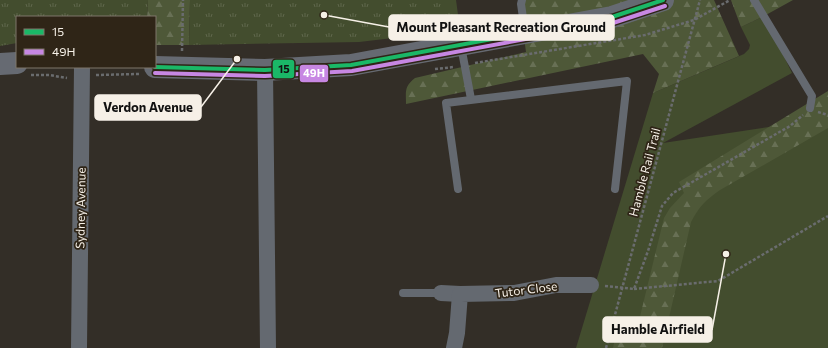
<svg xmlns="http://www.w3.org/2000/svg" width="828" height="348" viewBox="0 0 828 348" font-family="Commissioner,sans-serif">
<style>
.green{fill:#434d2e}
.forest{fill:url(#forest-firs)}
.park{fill:url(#park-tufts)}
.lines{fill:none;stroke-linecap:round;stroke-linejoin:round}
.path{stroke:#6a6c6e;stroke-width:2.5;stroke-dasharray:3 2;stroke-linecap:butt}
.lane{stroke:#646970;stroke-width:8}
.street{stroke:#646970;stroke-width:16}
.secondary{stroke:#666a72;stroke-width:22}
.bus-1-casing{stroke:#2f2517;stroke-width:7}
.bus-2-casing{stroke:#2f2517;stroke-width:7}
.bus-1{stroke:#1ab867;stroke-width:4}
.bus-2{stroke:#c787e3;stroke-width:4}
.labels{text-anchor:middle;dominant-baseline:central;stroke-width:3.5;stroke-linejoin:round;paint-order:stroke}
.street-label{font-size:12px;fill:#f6f0e7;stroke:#2f2517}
.leader{fill:none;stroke:#f6f0e7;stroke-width:1.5}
.callout-dot{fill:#f6f0e7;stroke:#2f2517;stroke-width:1.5}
.callout{fill:#f6f0e7;stroke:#f6f0e7;stroke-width:1.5}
.callout-label{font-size:13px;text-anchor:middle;font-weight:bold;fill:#111}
.line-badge{stroke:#2f2517;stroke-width:1.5}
.badge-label{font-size:11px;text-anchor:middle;font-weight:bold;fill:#fff}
.pale-badge-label{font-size:11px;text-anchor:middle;font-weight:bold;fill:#111}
</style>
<defs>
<pattern id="forest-firs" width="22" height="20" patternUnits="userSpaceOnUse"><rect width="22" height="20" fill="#4e5838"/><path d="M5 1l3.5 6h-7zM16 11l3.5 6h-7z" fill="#687055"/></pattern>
<pattern id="park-tufts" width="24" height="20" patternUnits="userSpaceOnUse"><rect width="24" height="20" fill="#434d2e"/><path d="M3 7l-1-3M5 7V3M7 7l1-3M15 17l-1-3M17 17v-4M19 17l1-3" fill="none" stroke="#5f674c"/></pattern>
</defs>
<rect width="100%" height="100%" fill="#332e27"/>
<!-- green -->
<path class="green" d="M764,16L792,73L663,143L828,118V348H576L653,93L744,54L749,49L750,45L741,27Z"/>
<!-- forest -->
<g class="forest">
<path d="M148,0H190L189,45H155V17H147Z"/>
<path d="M519,0H714L739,56L653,93L659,74L643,54L406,104C406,91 404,87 415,78L526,52Z"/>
<path d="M731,0H793L764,16L741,27Z"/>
<path d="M828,91V128L720,190C706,200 699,206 691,222L662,348H613L616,334L633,333L637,329L664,218L670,208L684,193L679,182Z"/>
</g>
<!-- park -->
<g class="park">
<path d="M0,0H148L147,17H17V43L0,46Z"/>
<path d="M190,0H456L460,30L359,42L189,45Z"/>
</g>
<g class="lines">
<!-- path -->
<g class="path">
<path d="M182,51L183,0"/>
<path d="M475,63L645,35L694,20L730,0"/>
<path d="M435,69L454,67"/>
<path d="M31,75H49L67,78"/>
<path d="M96,75L139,74"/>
<path d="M818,112L828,115"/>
<path d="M605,286L634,289L648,251L662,206L673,193L790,126L803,115"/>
<path d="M634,289L718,281L828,216"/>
<path d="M606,348L700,0"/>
</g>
<!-- lane -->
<g class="lane">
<path d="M522,0L521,4L525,32"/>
<path d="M754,0L812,96L810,108"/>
<path d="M461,46L471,99"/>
<path d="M458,189L446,103L627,81L615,189"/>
<path d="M403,293H441"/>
</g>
<!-- street -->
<g class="street">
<path d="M265,70L268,348"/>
<path d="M441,293L460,294"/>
<path d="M79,348L82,67"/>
<path d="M454,348L457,333L460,294L514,293L556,285H591"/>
</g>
<!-- secondary -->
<g class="secondary">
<path d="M0,64L17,63"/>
<path d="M155,67L265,70L351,65L612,17L663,0"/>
</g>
<!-- bus-1 casing -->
<g class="bus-1-casing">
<path id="bus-1" d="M155,67L265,70L351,65L612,17L663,0"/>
</g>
<!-- bus-2 casing -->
<g class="bus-2-casing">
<path id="bus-2" d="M155,73L265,76L352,71L613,23L665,6"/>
</g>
<!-- bus-1 -->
<use href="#bus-1" class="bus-1"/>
<!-- bus-2 -->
<use href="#bus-2" class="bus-2"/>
</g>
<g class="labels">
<!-- street labels -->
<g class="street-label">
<text transform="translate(644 172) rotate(-75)">Hamble Rail Trail</text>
<text transform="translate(80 208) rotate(-89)">Sydney Avenue</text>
<text transform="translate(526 289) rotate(-7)">Tutor Close</text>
</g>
</g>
<!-- callouts -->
<path class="leader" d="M324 15L389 27M237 59L201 107M726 254L712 330"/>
<g class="callout-dot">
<circle cx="324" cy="15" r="4"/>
<circle cx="237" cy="59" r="4"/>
<circle cx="726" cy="254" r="4"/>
</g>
<g class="callout">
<rect x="389" y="15" width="225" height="25" rx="4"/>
<rect x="95" y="95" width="106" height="25" rx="4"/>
<rect x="603" y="317" width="109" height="25" rx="4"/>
</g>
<g class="callout-label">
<text x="501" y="32">Mount Pleasant Recreation Ground</text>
<text x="148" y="112">Verdon Avenue</text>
<text x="658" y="334">Hamble Airfield</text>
</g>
<g class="line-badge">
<rect x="272" y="59" width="23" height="20" rx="4" fill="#1ab867"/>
<rect x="299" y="64" width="30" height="19" rx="4" fill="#c787e3"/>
</g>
<g class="badge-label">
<text x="314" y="77">49H</text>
</g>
<g class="pale-badge-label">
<text x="284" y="73">15</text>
</g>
<!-- legend -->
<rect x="16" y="16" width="140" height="52" fill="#2f2517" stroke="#7f766a"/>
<rect x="24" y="29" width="20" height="6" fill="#1ab867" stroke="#7f766a"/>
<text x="52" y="36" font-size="12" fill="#f6f0e7">15</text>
<rect x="24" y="49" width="20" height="6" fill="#c787e3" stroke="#7f766a"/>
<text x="52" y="56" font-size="12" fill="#f6f0e7">49H</text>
</svg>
